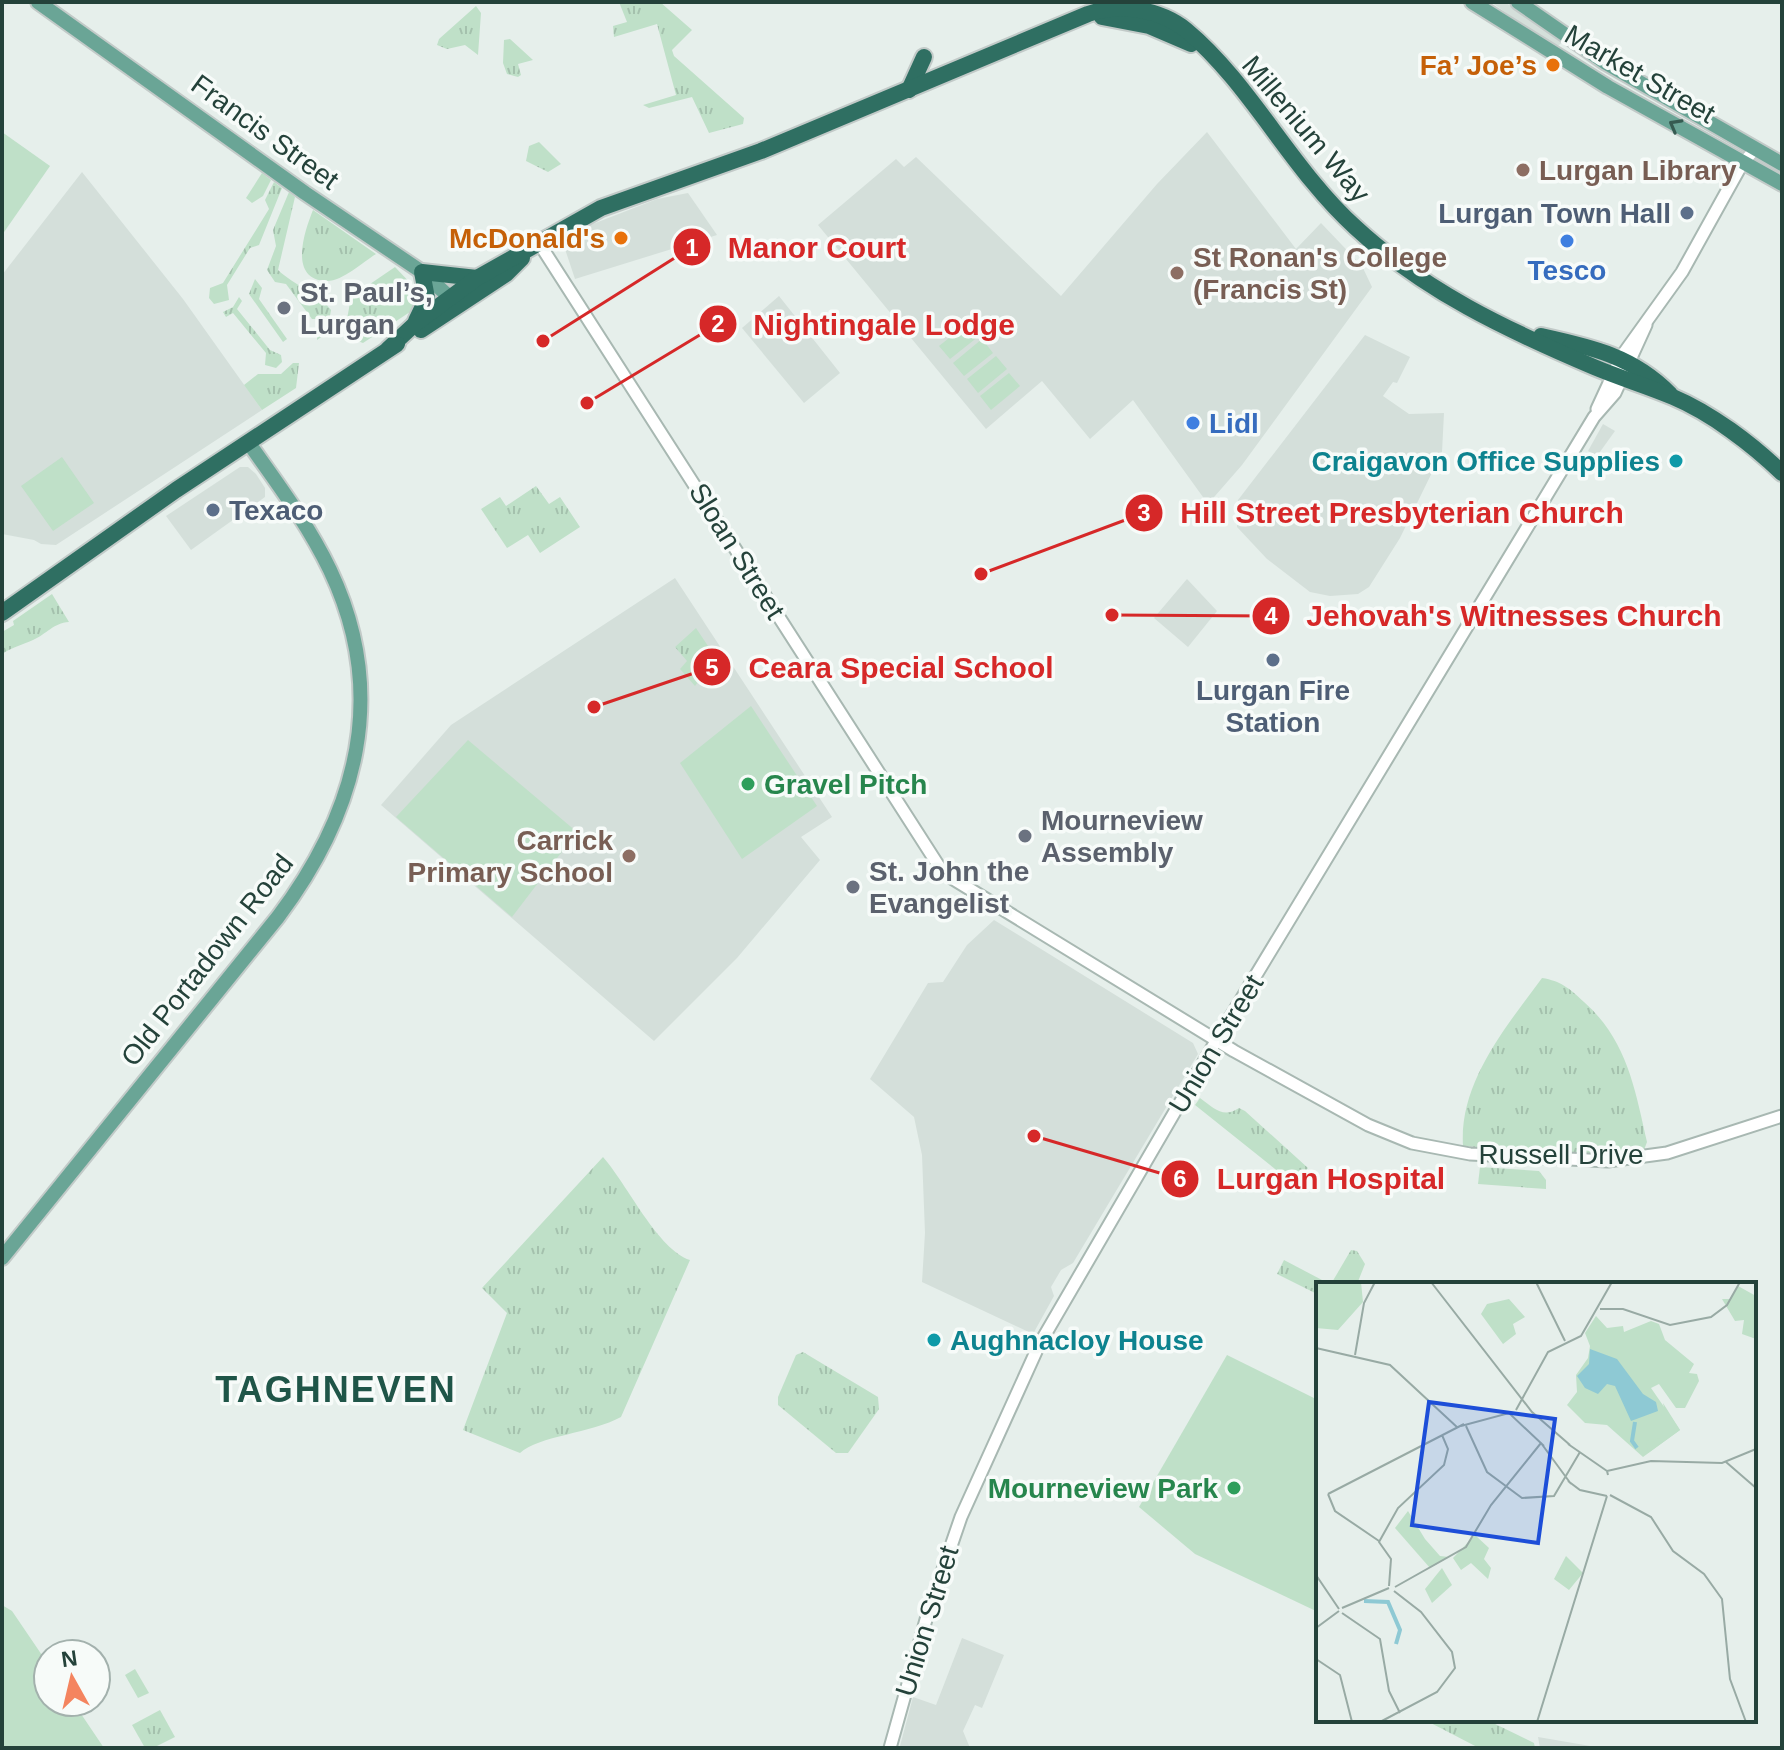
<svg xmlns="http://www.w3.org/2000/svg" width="1784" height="1750" viewBox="0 0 1784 1750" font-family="Helvetica,sans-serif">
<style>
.built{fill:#d4dfda}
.grass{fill:url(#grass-tufts)}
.pitch{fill:#bfe0c8}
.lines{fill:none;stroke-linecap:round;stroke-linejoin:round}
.minor-casing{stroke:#a8b8b2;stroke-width:15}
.major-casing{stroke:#c2cac8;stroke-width:18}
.highway-casing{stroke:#c2cac8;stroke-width:20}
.minor{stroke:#fff;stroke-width:11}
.major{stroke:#6aa596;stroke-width:14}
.highway{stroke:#2f6f62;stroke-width:16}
.oneway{stroke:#365b51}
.food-dot{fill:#e8710a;stroke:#f7fbf9;stroke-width:3}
.education-dot{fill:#8d6e63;stroke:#f7fbf9;stroke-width:3}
.service-dot{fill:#5c6f8a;stroke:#f7fbf9;stroke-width:3}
.shop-dot{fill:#3f7fe0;stroke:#f7fbf9;stroke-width:3}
.worship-dot{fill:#6b7280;stroke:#f7fbf9;stroke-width:3}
.culture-dot{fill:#0f9aa8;stroke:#f7fbf9;stroke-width:3}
.leisure-dot{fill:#2e9e5b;stroke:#f7fbf9;stroke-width:3}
.labels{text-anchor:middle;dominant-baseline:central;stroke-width:7;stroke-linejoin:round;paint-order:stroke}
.food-label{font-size:28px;font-weight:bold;fill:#c56008;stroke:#f7fbf9;text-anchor:end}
.street-label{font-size:28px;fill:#24423a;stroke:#f7fbf9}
.education-label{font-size:28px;font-weight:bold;fill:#785e54;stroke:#f7fbf9;text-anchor:start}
.service-label{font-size:28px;font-weight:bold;fill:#4e5e75;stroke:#f7fbf9;text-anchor:end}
.shop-label{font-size:28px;font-weight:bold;fill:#366cbe;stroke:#f7fbf9}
.worship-label{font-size:28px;font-weight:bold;fill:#5b616d;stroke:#f7fbf9;text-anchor:start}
.culture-label{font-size:28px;font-weight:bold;fill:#0d838f;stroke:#f7fbf9;text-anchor:end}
.leisure-label{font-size:28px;font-weight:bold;fill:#27864d;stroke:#f7fbf9;text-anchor:start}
.district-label{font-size:36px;font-weight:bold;letter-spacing:2px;fill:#1f5548;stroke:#f7fbf9}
.inset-river{fill:none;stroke:#8ec9d4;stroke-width:4}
.inset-road{fill:none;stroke:#98aaa4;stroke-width:2}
.view{fill:#1d4ed8;fill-opacity:0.15;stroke:#1d4ed8;stroke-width:4}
.inset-edge{fill:none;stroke:#24423a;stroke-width:4}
.leader{fill:none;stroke:#d62828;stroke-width:3}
.callout-dot{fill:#d62828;stroke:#f7fbf9;stroke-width:3}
.mark-label{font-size:24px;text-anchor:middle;font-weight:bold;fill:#fff}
.callout-label{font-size:30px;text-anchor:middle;font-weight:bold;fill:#d62828;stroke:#f7fbf9;stroke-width:7;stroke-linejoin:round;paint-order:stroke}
</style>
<defs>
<pattern id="grass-tufts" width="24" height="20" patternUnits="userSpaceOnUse" patternTransform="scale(2)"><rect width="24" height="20" fill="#bfe0c8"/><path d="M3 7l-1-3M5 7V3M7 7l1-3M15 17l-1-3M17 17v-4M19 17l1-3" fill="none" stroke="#a4c1ad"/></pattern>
</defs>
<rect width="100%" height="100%" fill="#e6efeb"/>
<!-- built -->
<g class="built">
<path d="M1491,2H1505L1563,42L1555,48Z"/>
<path d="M1207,132L1296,249L1321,223L1362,266L1372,287L1242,465L1208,504L1133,400L1090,439L1042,381L986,429L818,225L896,159L904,167L916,157L1061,296L1157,184Z"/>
<path d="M82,172L183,299L262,410L56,545L41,544L34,540L2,534V275Z"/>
<path d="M688,193L717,235L575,279L565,249L580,229L657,199Z"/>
<path d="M779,296L840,373L804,403L742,328Z"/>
<path d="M1365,335L1410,357L1397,383L1393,382L1383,396L1409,414L1444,413L1442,452L1400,538L1369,587L1358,594L1330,596L1310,592L1267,559L1237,527L1238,500Z"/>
<path d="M1603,424L1615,431L1597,456L1588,451Z"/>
<path d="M240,467H248L256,474L265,488V497L191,550L166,516Z"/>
<path d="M675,578L832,817L801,837L820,860L737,958L654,1041L381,805L451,725Z"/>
<path d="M1187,579L1217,611L1188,647L1154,618Z"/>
<path d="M994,920L1193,1043L1198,1054L1073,1263L1061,1270L1051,1287L1054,1296L1033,1334L922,1282L925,1233L922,1155L914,1117L870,1079L928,983L943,982L967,945Z"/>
<path d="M962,1638L1004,1655L982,1708L975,1705L963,1731L970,1748L900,1746L913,1697L936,1705Z"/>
<path d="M1538,1737L1602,1748H1540Z"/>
</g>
<!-- grass -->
<g class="grass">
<path d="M619,2H660L692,30L672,50L674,56L744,118L743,124L709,133L692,97L649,108L643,105L676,95L657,24L614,37L613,26L627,22Z"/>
<path d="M476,6L481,13L478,55L465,45L447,49L437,45L439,39Z"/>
<path d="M510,39L533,60L518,64L521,75L518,77L507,74L503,63L504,40Z"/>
<path d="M539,142L561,164L548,172L526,161L529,146Z"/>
<path d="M262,173L271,180L263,196L252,203L246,198Z"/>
<path d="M274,182L282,188L259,245L250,248L227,285L229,300L214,304L209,298L210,288L223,283L269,209L265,200Z"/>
<path d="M289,192L295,197L278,270C295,286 317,292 331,310L327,333L317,340V328L325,326L323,319H312L286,284L275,282L267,270L276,246L273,230Z"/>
<path d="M313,210L376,254C363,262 343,281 327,281C287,280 305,230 313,210Z"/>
<path d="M395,267L416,289V308L363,343L344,336L351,297Z"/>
<path d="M255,279L262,288L259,299L287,339L283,342L249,294Z"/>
<path d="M239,297L242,301L237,309L270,350L281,355L282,362L276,368L265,365L266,353L233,313L226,317L223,312L233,307Z"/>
<path d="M293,363H299L296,388L262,410L244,385L258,374H281Z"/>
<path d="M536,486L549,504L560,497L580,527L540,553L528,535L507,548L481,509L500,497L506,506Z"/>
<path d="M52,594L69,622C53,623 47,634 33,640C22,645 13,647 2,654V632L14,625L13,621Z"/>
<path d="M696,628L716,658L695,686L680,669L687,661L675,647Z"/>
<path d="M1542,978C1561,981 1569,988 1584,1002C1627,1040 1635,1089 1647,1142L1644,1150L1594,1156L1463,1146C1459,1082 1506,1027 1542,978Z"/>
<path d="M1200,1098C1214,1108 1223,1119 1239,1108L1245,1111L1308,1168L1295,1185L1195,1105Z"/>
<path d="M603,1157C627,1184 658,1250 690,1260L621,1417C592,1433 538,1436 520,1453L463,1430L507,1313L482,1288Z"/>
<path d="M1480,1167L1539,1171L1546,1180V1189L1478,1184Z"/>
<path d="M1351,1250L1357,1251L1365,1264L1357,1284H1331Z"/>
<path d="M1284,1260L1322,1280L1315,1293L1277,1274Z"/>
<path d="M803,1352L878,1397L879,1409L848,1453H836L778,1405V1397L796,1355Z"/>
<path d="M160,1710L175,1737L153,1748H145L132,1725Z"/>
<path d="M1425,1720H1487L1534,1743L1535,1748H1479Z"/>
</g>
<!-- pitch -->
<g class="pitch">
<path d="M2,132L50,166L2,235Z"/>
<path d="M968,323L979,336L950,359L939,346Z"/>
<path d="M982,339L993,353L964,376L953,363Z"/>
<path d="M996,356L1007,369L978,393L967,379Z"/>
<path d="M1009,373L1020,386L991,410L980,396Z"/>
<path d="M62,457L94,503L53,531L21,486Z"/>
<path d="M751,706L817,806L742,859L680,763Z"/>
<path d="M468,740L577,832L512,917L396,817Z"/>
<path d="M1227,1355L1318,1400V1612L1195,1554L1139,1507Z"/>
<path d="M2,1605L12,1611L48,1664V1702H73L104,1748H2Z"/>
<path d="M135,1669L149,1693L138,1698L125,1675Z"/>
</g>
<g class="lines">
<!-- minor casing -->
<g class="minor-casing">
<g id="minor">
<path d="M539,243L940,868L950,877L1234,1051L1368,1125L1412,1143L1470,1154L1608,1161L1667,1153L1782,1116"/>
<path d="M1597,409L1621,357L1682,272L1742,164L1756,148"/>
<path d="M890,1748L927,1616L961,1517L1039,1345L1216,1041L1594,417L1615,393L1646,325"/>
</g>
</g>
<!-- major casing -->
<g class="major-casing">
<g id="major">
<path d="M38,2L305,193L422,272L456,303"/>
<path d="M1472,2L1608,87L1782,184"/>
<path d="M1518,2L1606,63L1782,164"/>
<path d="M2,1258L278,917C357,812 389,694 330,570C308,524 277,483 248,442"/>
</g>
</g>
<!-- highway casing -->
<g class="highway-casing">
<g id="highway">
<path d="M1102,17L1149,26L1191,44"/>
<path d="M909,90L924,57"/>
<path d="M416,321L427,298L422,272L477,278"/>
<path d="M421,330L506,274L522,258"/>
<path d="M1541,336C1591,347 1633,356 1670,394"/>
<path d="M388,349L416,323L477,278L601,208L761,151L1088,14C1120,3 1160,9 1186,30C1250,83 1291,169 1355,227C1424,291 1507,330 1594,367C1620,378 1647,386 1673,397C1711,413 1752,444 1782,473"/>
<path d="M2,613L176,490L397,344"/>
</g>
</g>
<!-- minor -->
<use href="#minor" class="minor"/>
<!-- major -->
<use href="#major" class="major"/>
<!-- highway -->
<use href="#highway" class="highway"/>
</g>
<!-- one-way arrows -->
<defs><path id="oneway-chevron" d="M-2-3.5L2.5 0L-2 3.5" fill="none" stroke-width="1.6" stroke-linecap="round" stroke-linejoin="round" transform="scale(2)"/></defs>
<use class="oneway" href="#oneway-chevron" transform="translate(1675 125) rotate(-151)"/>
<!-- markers -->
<g class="food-dot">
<circle cx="1553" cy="65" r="8"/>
<circle cx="621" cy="238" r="8"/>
</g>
<g class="education-dot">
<circle cx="1523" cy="170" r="8"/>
<circle cx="1177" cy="273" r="8"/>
<circle cx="629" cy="856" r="8"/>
</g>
<g class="service-dot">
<circle cx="1687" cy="213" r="8"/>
<circle cx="213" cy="510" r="8"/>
<circle cx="1273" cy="660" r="8"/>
</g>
<g class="shop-dot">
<circle cx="1567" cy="241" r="8"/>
<circle cx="1193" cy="423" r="8"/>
</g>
<g class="worship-dot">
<circle cx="284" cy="308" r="8"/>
<circle cx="1025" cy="836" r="8"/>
<circle cx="853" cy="887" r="8"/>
</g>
<g class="culture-dot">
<circle cx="1676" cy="461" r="8"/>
<circle cx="934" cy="1340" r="8"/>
</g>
<g class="leisure-dot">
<circle cx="748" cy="784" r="8"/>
<circle cx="1234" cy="1488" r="8"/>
</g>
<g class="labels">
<!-- food labels -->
<g class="food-label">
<text x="1537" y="65">Fa’ Joe’s</text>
<text x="605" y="238">McDonald's</text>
</g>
<!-- street labels -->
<g class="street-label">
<text transform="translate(1640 74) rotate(30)">Market Street</text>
<text transform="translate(1306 129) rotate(50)">Millenium Way</text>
<text transform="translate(265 132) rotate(36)">Francis Street</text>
<text transform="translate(737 551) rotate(58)">Sloan Street</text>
<text transform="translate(207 960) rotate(-52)">Old Portadown Road</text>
<text transform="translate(1216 1044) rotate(-59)">Union Street</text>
<text x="1561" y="1154">Russell Drive</text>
<text transform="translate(927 1621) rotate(-73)">Union Street</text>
</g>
<!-- education labels -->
<g class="education-label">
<text x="1539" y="170">Lurgan Library</text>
<text x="1193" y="257">St Ronan's College<tspan x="1193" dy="32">(Francis St)</tspan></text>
<text x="613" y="840" text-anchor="end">Carrick<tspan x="613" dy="32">Primary School</tspan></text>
</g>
<!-- service labels -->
<g class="service-label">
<text x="1671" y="213">Lurgan Town Hall</text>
<text x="229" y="510" text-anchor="start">Texaco</text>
<text x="1273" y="690" text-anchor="middle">Lurgan Fire<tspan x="1273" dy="32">Station</tspan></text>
</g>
<!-- shop labels -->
<g class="shop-label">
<text x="1567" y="270">Tesco</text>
<text x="1209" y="423" text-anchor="start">Lidl</text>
</g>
<!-- worship labels -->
<g class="worship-label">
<text x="300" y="292">St. Paul’s,<tspan x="300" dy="32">Lurgan</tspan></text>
<text x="1041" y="820">Mourneview<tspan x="1041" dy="32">Assembly</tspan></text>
<text x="869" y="871">St. John the<tspan x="869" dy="32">Evangelist</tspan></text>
</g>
<!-- culture labels -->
<g class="culture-label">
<text x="1660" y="461">Craigavon Office Supplies</text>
<text x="950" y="1340" text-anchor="start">Aughnacloy House</text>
</g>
<!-- leisure labels -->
<g class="leisure-label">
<text x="764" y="784">Gravel Pitch</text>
<text x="1218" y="1488" text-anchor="end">Mourneview Park</text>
</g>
<!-- district labels -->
<g class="district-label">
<text x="336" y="1389">TAGHNEVEN</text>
</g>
</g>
<!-- overview -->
<g transform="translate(1316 1282)">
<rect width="440" height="440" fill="#e6efeb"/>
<path d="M0,0H45L47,20L22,48L0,46ZM193,17L209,35L197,42L200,52L187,62L165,32L171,22ZM280,34L291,46L307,44L308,50L335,39L343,42L349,58L378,82L373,91L381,92L383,99L369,126H360L343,102L335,106L364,148L327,175L291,143L269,141L251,123L261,110L260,93L272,76L274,64L269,51ZM159,253L173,266L168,277L175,286L172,297L155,281L145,288L137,276Z" fill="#bfe0c8"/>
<path d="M422,4L440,14V57L426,52L428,38L419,39L406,17H414ZM290,102L302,107L319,142L304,137L279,112ZM347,121L364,148L332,171L330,159L344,156L347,149L340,136L349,131Z" fill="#bfe0c8"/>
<path d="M126,286L136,303L116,321L109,307Z" fill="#bfe0c8"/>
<path d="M92,229L109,257L124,274L133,275L114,286L79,246ZM250,274L267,291L253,308L238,297Z" fill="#bfe0c8"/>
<path d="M274,67L301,77L327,112L340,120L342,129L315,139L299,104L291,102L282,112L269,106L261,94L273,82Z" fill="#8ec9d4"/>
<path class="inset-river" d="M319,140L316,159L321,166M48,319L72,320L84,348L80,362"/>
<path class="inset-road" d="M115,0L216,130L254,163M220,0L249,59M284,27H307L354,43L395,35L411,23L424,0M0,66L74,83L142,146M39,73L48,21L59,0M200,128L232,70L265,54L296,0M145,144L193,131L228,164M150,144L171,190L206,216L238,214L264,170M225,161L255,202M252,162L291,189M410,180L440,206M292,193L291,189L335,179L406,181L440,167M252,199L264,208L291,214M12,212L19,229L63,259M12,212L148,142M294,213L335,235L357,269L388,292L406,317L414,397L430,440M0,293L23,327M73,304L75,277L63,260L82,226L128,183L132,167L126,153M79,305L150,265L175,223L225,161M26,326L73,306M26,331L64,357L73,409L84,431M0,346L23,329M0,377L24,393L36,440M64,440L121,410L139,386L136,370L105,330L78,309M221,440L291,214"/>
<path class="view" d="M113,120L239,137L222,261L96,243Z"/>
<rect width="440" height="440" class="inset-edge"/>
</g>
<!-- callouts -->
<path class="leader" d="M543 341L692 247M587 403L718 324M981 574L1144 513M1112 615L1271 616M594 707L712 667M1034 1136L1180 1179"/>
<g class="callout-dot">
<circle cx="543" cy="341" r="8"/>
<circle cx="587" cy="403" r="8"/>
<circle cx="981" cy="574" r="8"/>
<circle cx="1112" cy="615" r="8"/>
<circle cx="594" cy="707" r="8"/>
<circle cx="1034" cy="1136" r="8"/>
<circle cx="692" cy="247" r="20"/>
<circle cx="718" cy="324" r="20"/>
<circle cx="1144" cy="513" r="20"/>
<circle cx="1271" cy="616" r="20"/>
<circle cx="712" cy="667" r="20"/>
<circle cx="1180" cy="1179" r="20"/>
</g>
<g class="mark-label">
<text x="692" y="256">1</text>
<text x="718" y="332">2</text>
<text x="1144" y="521">3</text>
<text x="1271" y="624">4</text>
<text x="712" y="676">5</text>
<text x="1180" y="1187">6</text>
</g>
<g class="callout-label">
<text x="817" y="258">Manor Court</text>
<text x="884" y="335">Nightingale Lodge</text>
<text x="1402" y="523">Hill Street Presbyterian Church</text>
<text x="1514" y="626">Jehovah's Witnesses Church</text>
<text x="901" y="678">Ceara Special School</text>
<text x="1331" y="1189">Lurgan Hospital</text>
</g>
<!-- border -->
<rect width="1784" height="1750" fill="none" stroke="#24423a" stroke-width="8"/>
<!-- north arrow -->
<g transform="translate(72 1678) rotate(352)"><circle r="38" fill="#f7fbf9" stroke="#a3b1ad" stroke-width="2"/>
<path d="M0-6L14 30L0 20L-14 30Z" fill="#f4845f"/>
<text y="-12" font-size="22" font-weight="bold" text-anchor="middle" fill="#24423a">N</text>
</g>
</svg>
